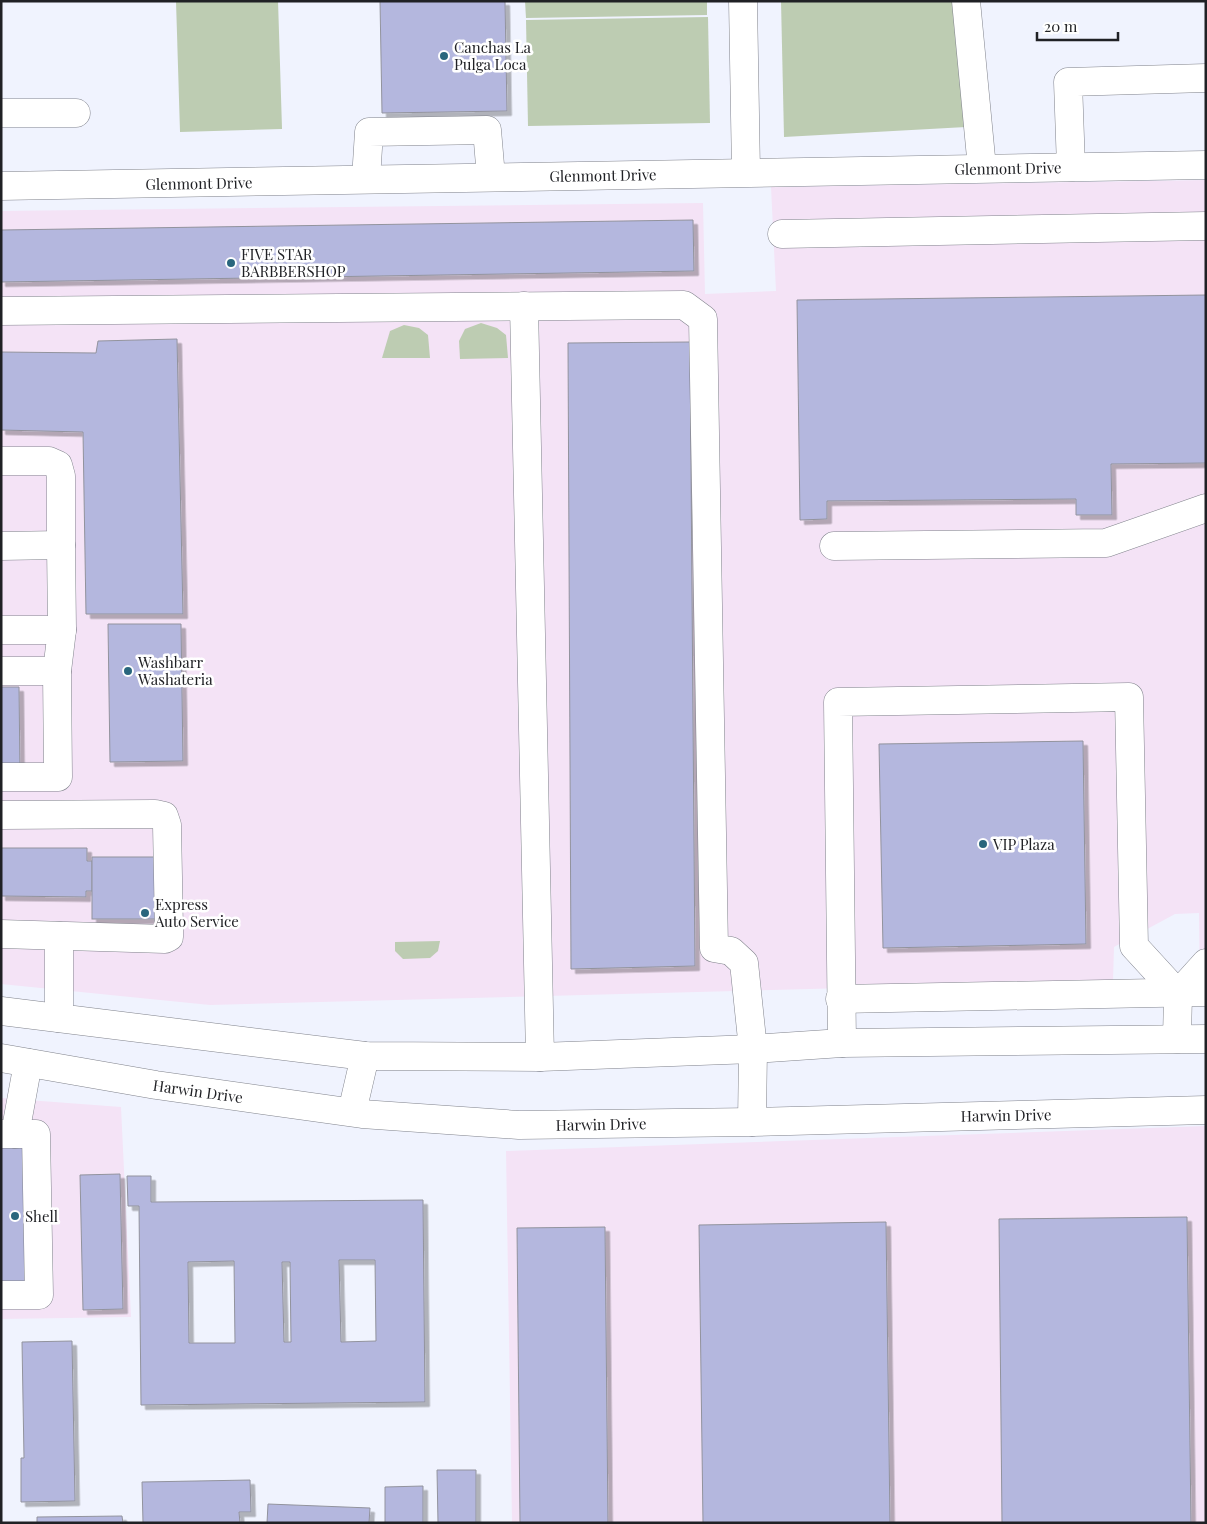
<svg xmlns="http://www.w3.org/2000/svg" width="1207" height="1524" viewBox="0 0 1207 1524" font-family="'Playfair Display',serif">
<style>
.commercial{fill:#f4e3f6}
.green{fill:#bdccb2}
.building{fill:#b4b7de;stroke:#92939d;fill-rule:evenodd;filter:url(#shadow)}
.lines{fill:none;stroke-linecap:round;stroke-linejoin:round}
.minor-casing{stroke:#80838c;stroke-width:29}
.major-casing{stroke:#80838c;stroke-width:29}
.minor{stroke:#fff;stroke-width:28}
.major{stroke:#fff;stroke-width:28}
.poi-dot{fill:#29667d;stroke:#fff;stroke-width:2}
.labels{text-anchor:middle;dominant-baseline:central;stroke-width:5;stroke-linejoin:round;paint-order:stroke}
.poi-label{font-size:15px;fill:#202125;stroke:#fff;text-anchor:start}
.street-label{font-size:15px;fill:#202125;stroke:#fff}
</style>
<defs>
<filter id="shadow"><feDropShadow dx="4.5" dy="4.5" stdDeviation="0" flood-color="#0004"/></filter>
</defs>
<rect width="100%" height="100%" fill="#f0f3fe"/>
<!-- commercial -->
<g class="commercial">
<path d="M1206,180V1003H1200L1199,913L1175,914L1114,947L1113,981L210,1005L1,984V211L703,203L705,294L776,291L771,187Z"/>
<path d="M1,1098L121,1107L131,1317L1,1319Z"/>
<path d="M1206,1126V1523H512L506,1151Z"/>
</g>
<!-- green -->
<g class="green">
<path d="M176,1H278L282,129L180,132Z"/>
<path d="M525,1H707V15L526,18Z"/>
<path d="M781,1H953L966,127L784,137Z"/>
<path d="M708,17L710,123L528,126L526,20Z"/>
<path d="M481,323L497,328L506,335L508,358L460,359L459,341L465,329Z"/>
<path d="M404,325L419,328L428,335L430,358H382L390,331Z"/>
<path d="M440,941L438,951L430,958L403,959L395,951V942Z"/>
</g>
<!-- building -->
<g class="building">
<path d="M380,1H505L507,111L382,113Z"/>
<path d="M693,220L694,271L1,282V230Z"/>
<path d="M1206,295V463L1111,464L1112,515H1076V499L827,501V519L800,520L797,300Z"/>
<path d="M177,339L183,614H86L83,432L1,430V352L96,353L98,341Z"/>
<path d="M690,342L695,966L571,969L568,343Z"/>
<path d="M108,624H181L183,761L110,762Z"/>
<path d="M1,687H19L20,772H1Z"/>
<path d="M1083,741L1086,944L883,948L879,744Z"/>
<path d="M1,848H87V861H92V891H86V897L1,896Z"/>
<rect x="92" y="857" width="71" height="62"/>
<path d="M27,1146L30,1285H1V1147Z"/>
<path d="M120,1174L123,1309L83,1310L80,1175Z"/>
<path d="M127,1176H151V1202L423,1200L425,1402L141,1405L139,1206H128ZM339,1260H375L376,1341L341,1342ZM234,1261L235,1343H189L188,1262ZM282,1262H290L291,1342H284Z"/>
<path d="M1187,1217L1191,1523H1002L999,1219Z"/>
<path d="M886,1222L890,1523H703L699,1225Z"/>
<path d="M605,1227L608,1523H520L517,1228Z"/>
<path d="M72,1341L75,1501L21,1502V1458H24L22,1342Z"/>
<path d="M437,1470H476V1523H438Z"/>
<path d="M250,1480L251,1512H239L240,1523H143L142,1482Z"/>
<path d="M423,1486V1523H385V1487Z"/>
<path d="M268,1504L370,1508L369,1523H267Z"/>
<path d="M122,1516L123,1523H37V1517Z"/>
</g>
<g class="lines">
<!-- minor casing -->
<g class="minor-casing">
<g id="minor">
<path d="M743,1L746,172"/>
<path d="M966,1L982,168"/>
<path d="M1,113H76"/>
<path d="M1071,167L1068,82L1206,78"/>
<path d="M366,179L369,132L487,130L491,177"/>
<path d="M1,186L1206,165"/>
<path d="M782,234L1206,226"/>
<path d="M524,306L540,1057"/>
<path d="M1,311L684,305L703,319L714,948L731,951L744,963L753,1049"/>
<path d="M1,461H49L58,465L61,476V545L1,546"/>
<path d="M834,546L1106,543L1206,508"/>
<path d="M1,630H62"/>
<path d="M1,671H57L58,777H1"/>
<path d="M57,671L62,630L61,545"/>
<path d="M1,815L155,814L164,816L167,825L169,930V937L165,939L1,934"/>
<path d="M59,936V1018"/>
<path d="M1178,994L1206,963"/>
<path d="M840,999L1206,992"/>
<path d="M842,1043L838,702L1129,697L1134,946L1178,994L1177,1039"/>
<path d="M1,1134H36L39,1295H1"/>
<path d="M15,1134L28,1063"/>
</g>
</g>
<!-- major casing -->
<g class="major-casing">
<g id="major">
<path d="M1,1011L365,1056L540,1057L753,1049L842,1043L1206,1039"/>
<path d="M1,1058L156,1085L362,1114L519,1125L752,1122L1206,1110"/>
<path d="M352,1112L365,1056"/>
<path d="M752,1122L753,1049"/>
</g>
</g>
<!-- minor -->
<use href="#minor" class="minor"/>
<!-- major -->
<use href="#major" class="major"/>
</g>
<!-- markers -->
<g class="poi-dot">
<circle cx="444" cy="56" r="5"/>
<circle cx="231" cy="263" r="5"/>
<circle cx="128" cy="671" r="5"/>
<circle cx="983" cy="844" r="5"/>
<circle cx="145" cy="913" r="5"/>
<circle cx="15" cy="1216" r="5"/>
</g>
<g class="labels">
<!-- poi labels -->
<g class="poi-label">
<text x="454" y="47">Canchas La<tspan x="454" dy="17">Pulga Loca</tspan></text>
<text x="241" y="254">FIVE STAR<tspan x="241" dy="17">BARBBERSHOP</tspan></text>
<text x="138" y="662">Washbarr<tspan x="138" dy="17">Washateria</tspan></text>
<text x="993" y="844">VIP Plaza</text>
<text x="155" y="904">Express<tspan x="155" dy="17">Auto Service</tspan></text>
<text x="25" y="1216">Shell</text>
</g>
<!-- street labels -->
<g class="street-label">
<text transform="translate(1008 168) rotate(-1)">Glenmont Drive</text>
<text transform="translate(603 175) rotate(-1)">Glenmont Drive</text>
<text transform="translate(199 183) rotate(-1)">Glenmont Drive</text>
<text transform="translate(198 1091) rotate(8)">Harwin Drive</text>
<text transform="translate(1006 1115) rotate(-1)">Harwin Drive</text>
<text transform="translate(601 1124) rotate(-1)">Harwin Drive</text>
</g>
</g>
<!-- border -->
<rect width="1207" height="1524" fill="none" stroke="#202125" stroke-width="5"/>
<!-- scale -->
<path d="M1037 32v8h81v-8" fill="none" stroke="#202125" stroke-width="2.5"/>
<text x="1044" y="32" font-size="15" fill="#202125" stroke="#ffffff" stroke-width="4" paint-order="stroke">20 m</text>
</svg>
